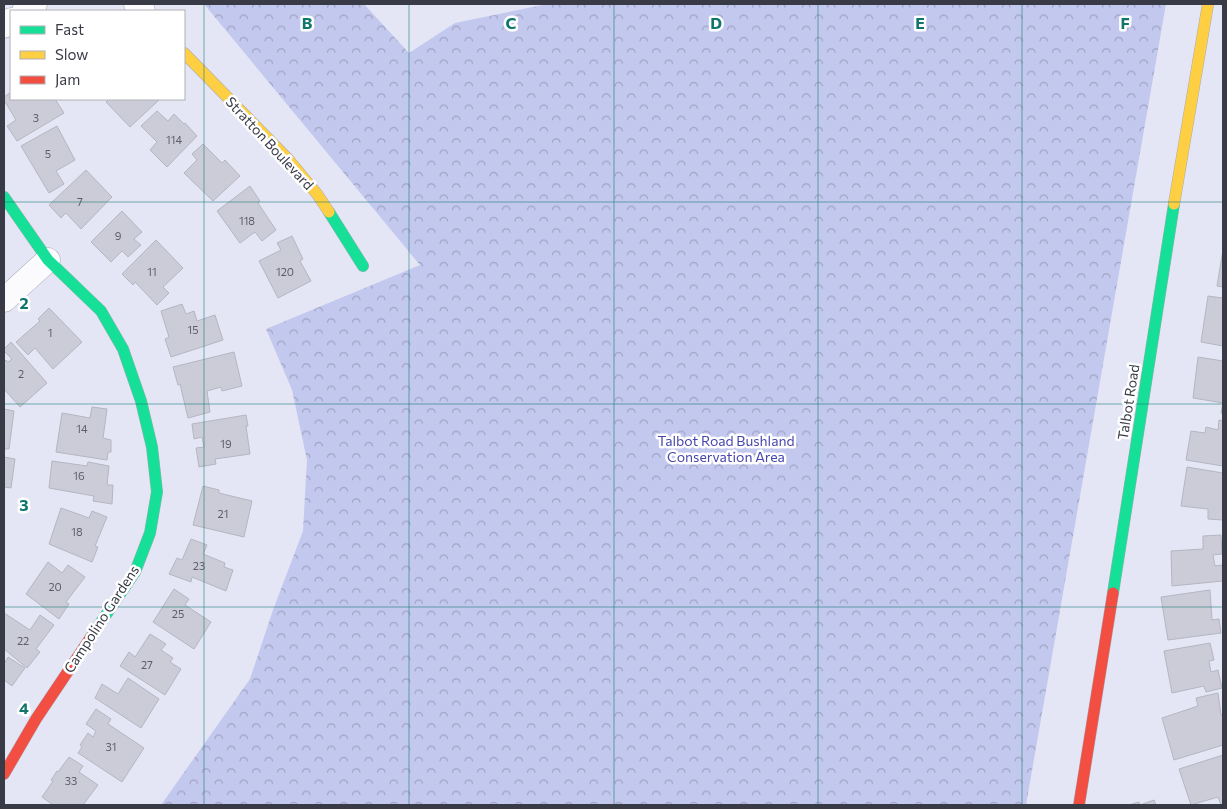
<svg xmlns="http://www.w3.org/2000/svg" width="1227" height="809" viewBox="0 0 1227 809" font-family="Commissioner,sans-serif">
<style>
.park{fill:url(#park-crowns)}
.building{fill:#cbccd8;stroke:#b4b6c1}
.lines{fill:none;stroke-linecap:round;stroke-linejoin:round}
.street-casing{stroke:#a8a9b4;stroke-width:25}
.fast-casing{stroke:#a8a9b4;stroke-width:12}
.slow-casing{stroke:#a8a9b4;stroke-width:12}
.jam-casing{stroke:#a8a9b4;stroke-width:12}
.street{stroke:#fbfbfe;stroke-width:24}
.fast{stroke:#16e098;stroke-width:11}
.slow{stroke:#ffcf43;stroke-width:11}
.jam{stroke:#f24e42;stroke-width:11}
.grid{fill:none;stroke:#0f766e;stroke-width:1;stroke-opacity:0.55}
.labels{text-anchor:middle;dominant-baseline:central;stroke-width:5;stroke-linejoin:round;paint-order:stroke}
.number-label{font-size:11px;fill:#5d5e6a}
.street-label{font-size:14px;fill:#383a45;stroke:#fff}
.park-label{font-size:14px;fill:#4746ac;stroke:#fff}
.grid-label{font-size:16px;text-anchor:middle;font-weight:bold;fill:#0f766e;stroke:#fff;stroke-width:5;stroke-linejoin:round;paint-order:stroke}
</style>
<defs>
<pattern id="park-crowns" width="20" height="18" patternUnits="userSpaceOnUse" patternTransform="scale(1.25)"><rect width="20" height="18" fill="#c3c8ee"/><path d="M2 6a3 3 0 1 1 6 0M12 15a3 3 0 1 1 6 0" fill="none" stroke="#9fa3c3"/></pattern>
</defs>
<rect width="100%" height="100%" fill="#e4e6f5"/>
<!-- park -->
<path class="park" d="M204,4H364L409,53L455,23L547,4H1166L1026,805H161L250,679L273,610L303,531L307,460L292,390L266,329L420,265Z"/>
<!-- building -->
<g class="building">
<path d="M11,92V99H55L64,113L17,141L7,126L16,120L4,100V97Z"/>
<path d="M109,99H159V100L130,127L106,102Z"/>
<path d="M157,111L168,121L174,114L184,124L185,123L197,136L167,167L150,150L157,142L141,126Z"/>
<path d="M57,126L75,160L56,171L64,184L49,193L21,146Z"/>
<path d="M203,144L222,163L225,160L240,176L213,201L184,173L197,160L192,154Z"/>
<path d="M86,170L112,197L81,229L66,213L61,218L49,205Z"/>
<path d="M250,186L260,201L258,203L276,230L262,241L255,232L240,243L217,211Z"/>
<path d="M122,211L142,232L134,239L141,245L128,257L122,251L111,262L91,242Z"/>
<path d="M292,236L303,259L300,261L311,281L278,298L259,261L281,250L277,243Z"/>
<path d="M156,240L183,268L163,287L169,293L157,305L135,282L133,285L122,274Z"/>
<path d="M1223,250V287L1217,286Z"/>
<path d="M1208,296L1223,298V346L1201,342Z"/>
<path d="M182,304L186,314L194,311L197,321L215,315L223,340L171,357L165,339L169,337L161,311Z"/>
<path d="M49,308L82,342L53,369L35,348L28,355L16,342L40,321L38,319Z"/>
<path d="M11,342L47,383L20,407L4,389V363L6,360L8,362L12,359L4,351V349Z"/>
<path d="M234,352L242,386L222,391L221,387L207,391L210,412L188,418L180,384L178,385L173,367Z"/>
<path d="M1198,357L1223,361V414L1221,413L1223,403L1193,398Z"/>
<path d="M92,407L107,409L103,438L111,440V452H108L107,460L56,452L62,413L90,418Z"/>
<path d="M4,409L14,411L9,449H4Z"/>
<path d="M246,415L248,426H246L250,454L215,459L216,464L199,467L196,448L204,447L202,437L194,439L192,424Z"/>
<path d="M1219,420L1223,421V466L1186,460L1191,431L1205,433L1206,427L1218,430Z"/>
<path d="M4,457L15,459L11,488L4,487Z"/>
<path d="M52,461L87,466L88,462L109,466L107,485H113L112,504L93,501L94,496L49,488Z"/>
<path d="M1187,467L1223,473V520L1208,519V509L1181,506Z"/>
<path d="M203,486L219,490V493L252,501L244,537L193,525Z"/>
<path d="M61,508L89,518L92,511L107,517L95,546L98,547L92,562L49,544Z"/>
<path d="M1221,535L1222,554L1213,555L1215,566L1222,565L1223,581L1172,586L1171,551L1203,549V536Z"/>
<path d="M191,539L207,545L203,554L225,563L224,567L233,570L226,591L192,577L191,582L169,574L177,558L182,560Z"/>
<path d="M48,562L62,573L68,565L85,577L66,602L69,604L59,619L26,594Z"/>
<path d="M174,589L189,599L185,605L211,622L194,649L153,622Z"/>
<path d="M1210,590L1212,620L1219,619L1221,633L1168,640L1161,597Z"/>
<path d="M4,613L30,630L40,615L54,625L36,649L40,652L27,668L4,649Z"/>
<path d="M150,634L166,644L161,650L173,658L170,662L181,669L165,695L120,666L129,652L135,657Z"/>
<path d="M1210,643L1214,660L1209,661L1211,672L1218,670L1222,688L1206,692L1204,686L1172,693L1164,651Z"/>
<path d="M8,657L25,668L12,686L4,680V664Z"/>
<path d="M128,678L159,699L141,728L95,698L102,684L118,694Z"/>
<path d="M1218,693L1221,715L1223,714V745L1174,760L1162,718L1198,706L1196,698Z"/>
<path d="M96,709L111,719L108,724L144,748L122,782L78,753L82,747L80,745L88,733L93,737L96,731L86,724Z"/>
<path d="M1223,755V805H1221L1218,797L1191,805L1179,769Z"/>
<path d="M69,757L83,766L79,772L98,785L83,805H53L42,797L53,781L51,780L57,771L58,772Z"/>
<path d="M1154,800L1156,805H1129L1139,802L1140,805Z"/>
</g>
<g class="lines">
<!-- street casing -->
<g class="street-casing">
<g id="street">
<path d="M136,4L143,11"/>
<path d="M24,11L35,4"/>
<path d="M4,26L11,20"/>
<path d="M4,300L48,260"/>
</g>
</g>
<!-- fast casing -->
<g class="fast-casing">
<g id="fast">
<path d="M4,197L48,260L101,311L123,349L141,401L152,447L157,492L150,533L135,572L91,637"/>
<path d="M329,212L363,266"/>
<path d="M1113,593L1174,204"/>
</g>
</g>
<!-- slow casing -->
<g class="slow-casing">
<g id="slow">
<path d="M184,53L288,159L317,194L329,212"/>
<path d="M1174,204L1208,4"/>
</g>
</g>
<!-- jam casing -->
<g class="jam-casing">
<g id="jam">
<path d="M4,774L36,719L91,637"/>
<path d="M1079,805L1113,593"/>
</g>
</g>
<!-- street -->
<use href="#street" class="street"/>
<!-- fast -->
<use href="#fast" class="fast"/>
<!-- slow -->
<use href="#slow" class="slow"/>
<!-- jam -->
<use href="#jam" class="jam"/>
</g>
<!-- grid -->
<path class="grid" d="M204,4V805M409,4V805M614,4V805M818,4V805M1022,4V805M4,202H1223M4,404H1223M4,607H1223"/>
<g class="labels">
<!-- number labels -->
<g class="number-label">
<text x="36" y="117">3</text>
<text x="174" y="139">114</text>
<text x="48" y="153">5</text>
<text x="80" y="201">7</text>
<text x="247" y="220">118</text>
<text x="118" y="235">9</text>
<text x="152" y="271">11</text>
<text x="285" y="271">120</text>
<text x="193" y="329">15</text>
<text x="50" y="332">1</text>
<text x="21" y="373">2</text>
<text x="82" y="428">14</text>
<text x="226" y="443">19</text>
<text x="79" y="475">16</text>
<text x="223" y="513">21</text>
<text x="77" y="531">18</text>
<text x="199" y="565">23</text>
<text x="55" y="586">20</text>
<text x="178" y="613">25</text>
<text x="23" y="640">22</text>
<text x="147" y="664">27</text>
<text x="111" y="746">31</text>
<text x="71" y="780">33</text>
</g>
<!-- street labels -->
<g class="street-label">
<text transform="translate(270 143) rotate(47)">Stratton Boulevard</text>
<text transform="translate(1128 402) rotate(-81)">Talbot Road</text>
<text transform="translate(101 619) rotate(-57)">Campolino Gardens</text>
</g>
<!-- park labels -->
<g class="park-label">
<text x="726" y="440">Talbot Road Bushland<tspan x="726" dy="16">Conservation Area</tspan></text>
</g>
</g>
<g class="grid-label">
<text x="307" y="29">B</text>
<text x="511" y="29">C</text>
<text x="716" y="29">D</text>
<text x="920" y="29">E</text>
<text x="1125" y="29">F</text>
<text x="24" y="309">2</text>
<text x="24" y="511">3</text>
<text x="24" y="714">4</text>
</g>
<!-- border -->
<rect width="1227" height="809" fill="none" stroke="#383a45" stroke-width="10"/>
<!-- legend -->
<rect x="10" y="10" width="175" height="90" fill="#ffffff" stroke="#afb0b5"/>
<rect x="20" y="26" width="25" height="8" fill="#16e098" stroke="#afb0b5"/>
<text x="55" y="35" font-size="15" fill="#383a45">Fast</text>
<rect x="20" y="51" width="25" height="8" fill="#ffcf43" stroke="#afb0b5"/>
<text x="55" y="60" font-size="15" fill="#383a45">Slow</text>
<rect x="20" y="76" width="25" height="8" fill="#f24e42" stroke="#afb0b5"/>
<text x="55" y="85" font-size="15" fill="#383a45">Jam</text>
</svg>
